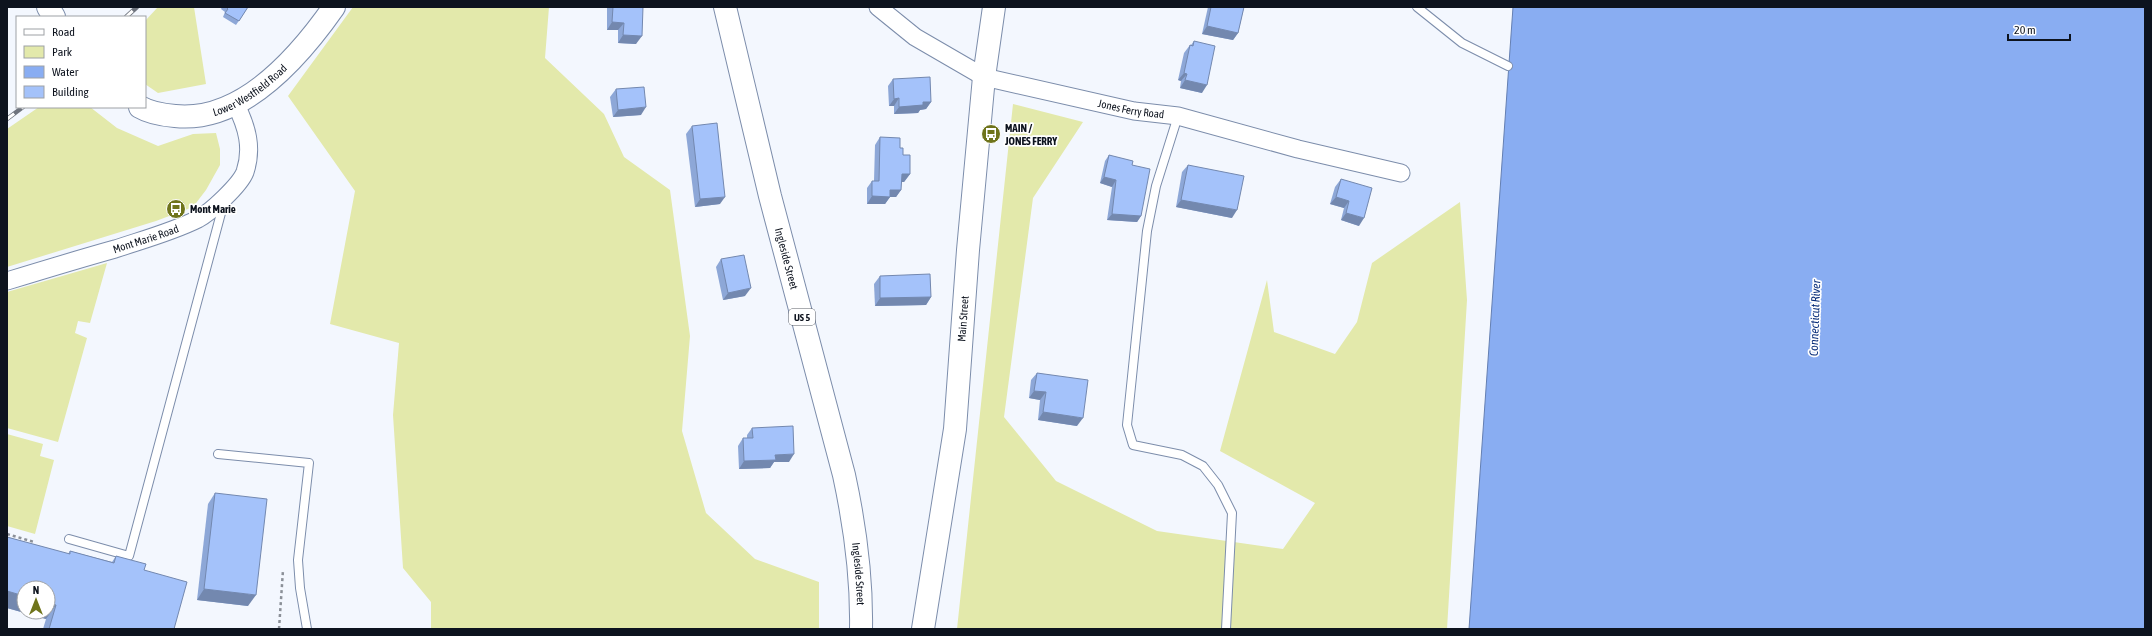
<svg xmlns="http://www.w3.org/2000/svg" width="2152" height="636" viewBox="0 0 2152 636" font-family="'Asap Condensed',sans-serif">
<style>
.green{fill:#e3e9ab}
.water{fill:#89adf2;stroke:#647fb2}
.lines{fill:none;stroke-linecap:round;stroke-linejoin:round}
.lane-casing{stroke:#7c8dab;stroke-width:10}
.street-casing{stroke:#7c8dab;stroke-width:19}
.secondary-casing{stroke:#7c8dab;stroke-width:24}
.primary-casing{stroke:#7c8dab;stroke-width:24}
.path{stroke:#8b9098;stroke-width:2.5;stroke-dasharray:3 3;stroke-linecap:butt}
.lane{stroke:#fff;stroke-width:8}
.street{stroke:#fff;stroke-width:17}
.secondary{stroke:#fff;stroke-width:22}
.primary{stroke:#fff;stroke-width:22}
.rail-casing{stroke:#6f747e;stroke-width:4.5}
.rail{stroke:#fff;stroke-width:3;stroke-dasharray:9;stroke-linecap:butt}
.wall{fill:#8da7d7}
.shaded-wall{fill:#7388af}
.building{fill:#a4c2fa;stroke:#7388af}
.labels{text-anchor:middle;dominant-baseline:central;stroke-width:3.5;stroke-linejoin:round;paint-order:stroke}
.shield{fill:#fff;stroke:#565a62;stroke-width:1}
.shield-label{font-size:10px;font-weight:bold;fill:#0d131e}
.street-label{font-size:11px;fill:#0d131e;stroke:#fff}
.poi-label{font-size:11px;font-weight:bold;fill:#0d131e;stroke:#fff;text-anchor:start}
.water-label{font-size:12px;font-style:italic;fill:#072c79;stroke:#fff}
</style>
<rect width="100%" height="100%" fill="#f3f7fe"/>
<!-- green -->
<g class="green">
<path d="M158,7H194L206,84L158,93L145,84V21Z"/>
<path d="M353,7H549L545,58L604,114L624,157L670,190L690,336L682,431L706,513L755,559L819,582V629H431V602L403,568L393,415L399,343L330,324L355,191L288,96Z"/>
<path d="M1013,104L1083,122L1033,198L1004,417L1056,481L1157,531L1283,549L1315,503L1220,451L1267,280L1274,332L1335,354L1357,322L1372,263L1460,202L1467,300L1447,629H957Z"/>
<path d="M39,107H90L117,128L158,146L193,134L216,133L220,149V165L206,190L193,207L156,221L7,267V129Z"/>
<path d="M107,263L90,323L78,321L75,333L87,338L58,442L7,428V292Z"/>
<path d="M7,434L43,444L40,456L54,460L35,534L7,526Z"/>
</g>
<!-- water -->
<path class="water" d="M1513,7H2145V629H1469Z"/>
<g class="lines">
<!-- lane casing -->
<g class="lane-casing">
<g id="lane">
<path d="M1417,7L1462,43L1508,66"/>
<path d="M1178,116L1156,186L1147,231L1127,425L1133,445L1182,455L1203,466L1218,485L1232,513L1226,629"/>
<path d="M218,454L309,463L298,560L300,588L307,629"/>
<path d="M69,539L129,556L224,202"/>
</g>
</g>
<!-- street casing -->
<g class="street-casing">
<g id="street">
<path id="s1" d="M878,7L915,37L984,77L1134,111L1178,116L1298,149L1401,173"/>
<path id="s2" d="M7,281C43,270 79,259 115,249C142,240 172,232 198,219C211,212 240,185 245,172C253,148 247,127 236,105"/>
</g>
</g>
<!-- secondary casing -->
<g class="secondary-casing">
<g id="secondary">
<path d="M48,7L54,17"/>
<path id="s3" d="M140,107C150,113 163,115 175,116C242,123 299,57 334,7"/>
<path id="s4" d="M923,629L955,429L968,250L984,77L994,7"/>
</g>
</g>
<!-- primary casing -->
<g class="primary-casing">
<g id="primary">
<path id="s5" d="M725,7L770,196L844,475C855,526 862,577 861,629"/>
</g>
</g>
<!-- path -->
<g class="path">
<path d="M7,534L34,542"/>
<path d="M279,629L283,570"/>
</g>
<!-- lane -->
<use href="#lane" class="lane"/>
<!-- street -->
<use href="#street" class="street"/>
<!-- secondary -->
<use href="#secondary" class="secondary"/>
<!-- primary -->
<use href="#primary" class="primary"/>
<!-- rail casing -->
<g class="rail-casing">
<g id="rail">
<path d="M126,17L137,7"/>
<path d="M7,119L23,107"/>
</g>
</g>
<!-- rail -->
<use href="#rail" class="rail"/>
</g>
<!-- wall -->
<g class="wall">
<path d="M222,7H248L236,25L223,17L225,12L221,9Z"/>
<path d="M607,7H643L636,44L618,43V30H607Z"/>
<path d="M1208,7H1244L1238,33L1233,40L1202,34Z"/>
<path d="M1194,41L1202,93L1180,88L1181,81L1178,80L1184,53L1190,45H1191Z"/>
<path d="M893,79L931,102L926,109L920,110L918,113L894,114V106H889L888,86Z"/>
<path d="M616,89L641,115L613,117L610,97Z"/>
<path d="M692,126L720,204L695,207L686,134Z"/>
<path d="M880,137L900,148L903,155L910,174L904,182H901V190L896,197H890L885,204H867V188L872,181H874L875,145Z"/>
<path d="M1109,155L1132,165L1141,216L1137,222L1107,220L1112,187L1100,183L1105,161Z"/>
<path d="M1188,165L1232,218L1176,207L1182,172Z"/>
<path d="M1341,179L1359,226L1341,220L1344,208L1330,204L1335,187Z"/>
<path d="M721,259L745,296L723,300L716,267Z"/>
<path d="M880,276L931,297L926,305L875,306L874,284Z"/>
<path d="M1037,373L1077,426L1038,420L1040,400L1029,398L1031,380Z"/>
<path d="M752,428L789,462H774L770,468L739,469L738,446L743,438H747V435Z"/>
<path d="M215,493L248,606L197,600L208,504Z"/>
<path d="M7,537L68,554L70,551L112,562L116,556L144,570L174,629H43L46,619L7,608Z"/>
</g>
<!-- shaded-wall -->
<g class="shaded-wall">
<path d="M612,22L624,23L618,30H607Z"/>
<path d="M1207,26L1238,33L1233,40L1202,34Z"/>
<path d="M623,35L642,36L636,44L618,43Z"/>
<path d="M1184,73L1187,74L1181,81L1178,80Z"/>
<path d="M1185,80L1207,85L1202,93L1180,88Z"/>
<path d="M899,98L894,106H889L894,99Z"/>
<path d="M923,102H931L926,109L920,110L918,113L894,114L899,107Z"/>
<path d="M646,107L641,115L613,117L618,110Z"/>
<path d="M902,174H910L904,182H896Z"/>
<path d="M1104,177L1116,180L1112,187L1100,183Z"/>
<path d="M890,190H901L896,197H890L885,204H867L872,196Z"/>
<path d="M725,197L720,204L695,207L700,199Z"/>
<path d="M1336,197L1349,201L1344,208L1330,204Z"/>
<path d="M1181,200L1237,210L1232,218L1176,207Z"/>
<path d="M1346,213L1364,218L1359,226L1341,220Z"/>
<path d="M1112,214L1141,216L1137,222L1107,220Z"/>
<path d="M751,288L745,296L723,300L728,293Z"/>
<path d="M931,297L926,305L875,306L880,298Z"/>
<path d="M1034,391L1046,392L1040,400L1029,398Z"/>
<path d="M1043,412L1083,418L1077,426L1038,420Z"/>
<path d="M794,454L789,462H774L770,468L739,469L744,461L775,455Z"/>
<path d="M204,589L256,595L248,606L197,600Z"/>
<path d="M7,591L24,596V612H48V603L56,605L46,619L7,608Z"/>
</g>
<!-- building -->
<g class="building">
<path d="M226,7H248L239,21L225,13L228,9Z"/>
<path d="M613,7H643L642,36L623,35L624,23L612,22Z"/>
<path d="M1211,7H1244L1238,33L1207,26Z"/>
<path d="M1194,41L1215,46L1207,85L1185,80L1187,74L1184,73L1190,45L1193,46Z"/>
<path d="M930,77L931,102H923V105L899,107V98L894,99L893,79Z"/>
<path d="M644,87L646,107L618,110L616,89Z"/>
<path d="M717,123L725,197L700,199L692,126Z"/>
<path d="M880,137L900,138V148H903V155H910V174H902L901,190H890V197L872,196V181H879Z"/>
<path d="M1109,155L1133,161L1132,165L1150,169L1141,216L1112,214L1116,180L1104,177Z"/>
<path d="M1188,165L1244,176L1237,210L1181,200Z"/>
<path d="M1341,179L1372,188L1364,218L1346,213L1349,201L1336,197Z"/>
<path d="M744,255L751,288L728,293L721,259Z"/>
<path d="M930,274L931,297L880,298V276Z"/>
<path d="M1037,373L1088,380L1083,418L1043,412L1046,392L1034,391Z"/>
<path d="M793,426L794,454L775,455L776,460L744,461L743,438H753L752,428Z"/>
<path d="M215,493L267,499L256,595L204,589Z"/>
<path d="M7,537L70,554V551L114,563L116,556L146,564L144,570L187,582L174,629H49L56,605L48,603V588H24V596L7,591Z"/>
</g>
<!-- icons -->
<defs>
<g id="bus-disc" transform="scale(1)"><circle r="9.5" fill="#6f741b" stroke="#fff"/><path d="M-5-6H5V4H4V6H2V4H-2V6H-4V4H-5ZM-3.5-4V0h7V-4ZM-3.5 1.2v1.5H-2V1.2ZM2 1.2v1.5H3.5V1.2Z" fill="#fff"/></g>
</defs>
<g fill-rule="evenodd">
<use href="#bus-disc" x="991" y="134"/>
<use href="#bus-disc" x="176" y="209"/>
</g>
<g class="labels">
<!-- shield labels -->
<rect class="shield" x="789" y="309" width="26" height="16" rx="3"/>
<g class="shield-label">
<text x="802" y="317">US 5</text>
</g>
<!-- street labels -->
<g class="street-label">
<text stroke="none"><textPath href="#s3" startOffset="118">Lower Westfield Road</textPath></text>
<text stroke="none"><textPath href="#s1" startOffset="278">Jones Ferry Road</textPath></text>
<text stroke="none"><textPath href="#s2" startOffset="145">Mont Marie Road</textPath></text>
<text stroke="none"><textPath href="#s5" startOffset="259">Ingleside Street</textPath></text>
<text stroke="none"><textPath href="#s4" startOffset="313">Main Street</textPath></text>
<text stroke="none"><textPath href="#s5" startOffset="583">Ingleside Street</textPath></text>
</g>
<!-- poi labels -->
<g class="poi-label">
<text x="1005" y="128">MAIN /<tspan x="1005" dy="13">JONES FERRY</tspan></text>
<text x="190" y="209">Mont Marie</text>
</g>
<!-- water labels -->
<g class="water-label">
<text transform="translate(1815 318) rotate(-88)">Connecticut River</text>
</g>
</g>
<!-- border -->
<rect width="2152" height="636" fill="none" stroke="#0d131e" stroke-width="16"/>
<!-- legend -->
<rect x="16" y="16" width="130" height="92" fill="#ffffff" stroke="#9ea1a5"/>
<rect x="24" y="29" width="20" height="6" fill="#ffffff" stroke="#9ea1a5"/>
<text x="52" y="36" font-size="12" fill="#0d131e">Road</text>
<rect x="24" y="46" width="20" height="12" fill="#e3e9ab" stroke="#9ea1a5"/>
<text x="52" y="56" font-size="12" fill="#0d131e">Park</text>
<rect x="24" y="66" width="20" height="12" fill="#89adf2" stroke="#9ea1a5"/>
<text x="52" y="76" font-size="12" fill="#0d131e">Water</text>
<rect x="24" y="86" width="20" height="12" fill="#a4c2fa" stroke="#9ea1a5"/>
<text x="52" y="96" font-size="12" fill="#0d131e">Building</text>
<!-- north arrow -->
<g transform="translate(36 600)"><circle r="19" fill="#ffffff" stroke="#9ea1a5"/>
<path d="M0-3L7 15L0 10L-7 15Z" fill="#6f741b"/>
<text y="-6" font-size="11" font-weight="bold" text-anchor="middle" fill="#0d131e">N</text>
</g>
<!-- scale -->
<path d="M2008 34v6h62v-6" fill="none" stroke="#0d131e" stroke-width="2"/>
<text x="2014" y="34" font-size="12" fill="#0d131e" stroke="#ffffff" stroke-width="3" paint-order="stroke">20 m</text>
</svg>
